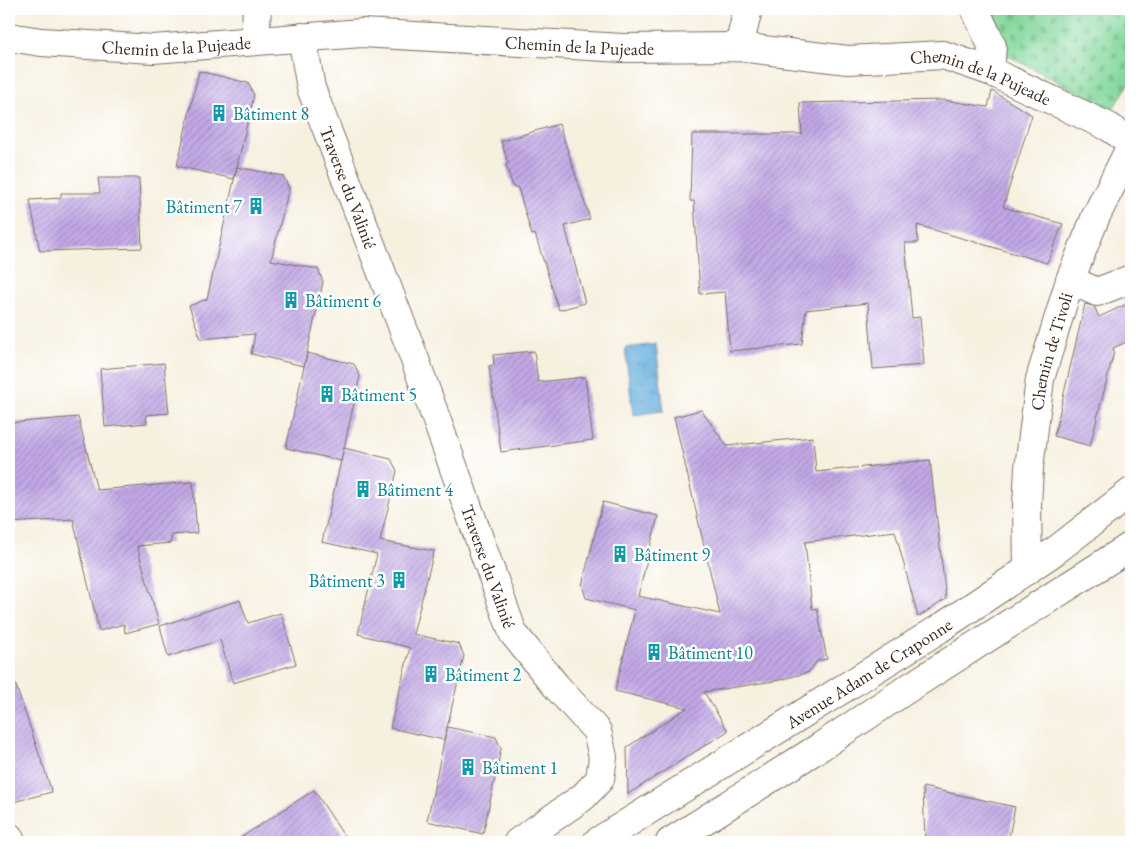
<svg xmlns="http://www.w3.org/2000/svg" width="1140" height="851" viewBox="0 0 1140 851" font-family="'EB Garamond',serif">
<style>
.cemetery{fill:url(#cemetery-stones);stroke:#5e805c}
.water{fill:url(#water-ripples);stroke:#506c7d}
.building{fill:url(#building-hatch)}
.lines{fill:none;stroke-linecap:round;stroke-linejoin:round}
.minor-casing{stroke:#7c6f62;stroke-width:30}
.tertiary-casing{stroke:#7c6f62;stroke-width:30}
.secondary-casing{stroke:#7c6f62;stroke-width:30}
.minor{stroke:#fff;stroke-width:28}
.tertiary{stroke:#fff;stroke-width:28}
.secondary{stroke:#fff;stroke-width:28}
.labels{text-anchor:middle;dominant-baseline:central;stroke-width:5;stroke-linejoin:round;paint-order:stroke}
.street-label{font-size:18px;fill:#3b2a1e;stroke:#fff}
.culture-label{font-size:18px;fill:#0d838f;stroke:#fff;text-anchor:start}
</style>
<defs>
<pattern id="cemetery-stones" width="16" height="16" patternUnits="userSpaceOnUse" patternTransform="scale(1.25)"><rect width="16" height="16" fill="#82d79b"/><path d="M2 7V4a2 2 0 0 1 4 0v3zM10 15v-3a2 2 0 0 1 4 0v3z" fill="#71b985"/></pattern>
<pattern id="water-ripples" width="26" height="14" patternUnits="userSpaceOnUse" patternTransform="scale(1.25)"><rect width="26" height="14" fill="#64addc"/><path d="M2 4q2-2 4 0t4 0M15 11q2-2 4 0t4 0" fill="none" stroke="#548db2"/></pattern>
<pattern id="building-hatch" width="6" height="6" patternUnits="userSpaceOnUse" patternTransform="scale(1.25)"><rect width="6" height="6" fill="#c2a9e7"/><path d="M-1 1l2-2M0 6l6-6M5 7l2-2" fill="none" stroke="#9f8abb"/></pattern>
</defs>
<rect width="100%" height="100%" fill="#fff"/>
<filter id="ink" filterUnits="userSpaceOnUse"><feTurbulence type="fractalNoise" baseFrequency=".02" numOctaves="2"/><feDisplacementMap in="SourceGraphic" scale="10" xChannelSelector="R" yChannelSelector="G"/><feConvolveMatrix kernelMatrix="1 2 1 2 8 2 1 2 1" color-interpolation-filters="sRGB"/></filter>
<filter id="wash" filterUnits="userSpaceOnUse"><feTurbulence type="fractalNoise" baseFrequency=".0096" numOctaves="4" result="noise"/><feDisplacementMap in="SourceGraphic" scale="20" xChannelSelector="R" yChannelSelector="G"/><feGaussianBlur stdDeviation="1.12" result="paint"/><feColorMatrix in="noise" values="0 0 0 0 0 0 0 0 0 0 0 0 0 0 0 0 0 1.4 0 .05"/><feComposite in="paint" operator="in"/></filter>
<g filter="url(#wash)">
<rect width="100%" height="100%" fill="#f6f0df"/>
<!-- cemetery -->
<path class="cemetery" d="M993,9H1131V81L1112,110L1001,52Z"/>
<!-- water -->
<path class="water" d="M656,344L664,411L633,415L625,348Z"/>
<g id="blocks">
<!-- building -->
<g class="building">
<path d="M199,71L248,83L254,95L234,179L177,166Z"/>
<path d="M992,91L1032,115L1003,207L1063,224L1047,263L917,225L918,243H905L912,318L920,317L924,365L873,369L868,303L806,310L802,344L730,351L725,292L700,294L694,201H690L692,134H802L800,103L944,100L988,107Z"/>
<path d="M559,124L590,219L565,226L585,303L559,310L535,234L532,235L518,188L513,187L506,165L508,163L501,141Z"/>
<path d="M237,167L283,176L289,188L271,260L318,269L323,282L304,366L251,354L255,334L201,339L189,306L207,299Z"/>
<path d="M98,178H139L142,248L40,251L30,200L61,198V193H100Z"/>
<path d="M1131,302V340L1113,348L1114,352L1090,446L1054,436L1085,304L1094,306L1099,317Z"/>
<path d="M534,351L538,382L585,377L593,440L501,452L489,366L494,365L493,355Z"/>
<path d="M307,353L354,364L360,376L341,461L286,448Z"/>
<path d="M164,363L169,413L146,415L147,423L105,427L100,369Z"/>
<path d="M701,410L727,446L813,437L816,472L930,460L946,599L918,617L895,531L805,542L812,609L817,608L827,659L817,661L809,672L780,680L704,692L728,731L628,794L627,747L687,708L615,691L635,610L586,598L582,585L603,502L658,516L638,596L720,614L674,417Z"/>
<path d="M78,417L97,490L193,482L197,533L171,535V543L137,546L159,624L125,633L124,624L99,631L73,519L9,523V423Z"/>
<path d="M344,448L391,459L397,471L380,541L434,551L413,634L459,644L464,656L444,740L390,728L410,648L358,634L377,554L322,542Z"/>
<path d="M240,600L248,623L281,613L296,664L233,683L220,640L168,657L160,626Z"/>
<path d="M15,683L52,792L9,803V684Z"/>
<path d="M447,727L496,737L501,749L483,834L427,821Z"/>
<path d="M923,787L1015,807L1008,842H925Z"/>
<path d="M314,790L348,842H234Z"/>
</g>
</g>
</g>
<g filter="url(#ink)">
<use href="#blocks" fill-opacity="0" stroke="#7c6f62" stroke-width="1"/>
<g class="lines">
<!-- minor casing -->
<g class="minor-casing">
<g id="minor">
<path d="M975,9L992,46L990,71"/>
<path id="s1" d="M9,37L41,42L153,49L362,33L623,48L739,47L848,60L943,55L990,71L1109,127L1131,142"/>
<path id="s2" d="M302,37L311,88L414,357L513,633L556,686L597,731L603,757L600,779L583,797L518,842"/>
<path d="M255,41L257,9"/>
<path d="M739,47L748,9"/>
<path d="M1070,280L1097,292L1131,279"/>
<path d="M9,837L11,842"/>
</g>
</g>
<!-- tertiary casing -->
<g class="tertiary-casing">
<g id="tertiary">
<path id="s3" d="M1028,570L1027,505L1029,468L1040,379L1070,280L1096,216L1131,146"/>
</g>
</g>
<!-- secondary casing -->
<g class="secondary-casing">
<g id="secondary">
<path id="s4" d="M597,842L939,629L1055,551L1131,492"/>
<path d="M670,842L820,747L904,691L1131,546"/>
</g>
</g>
<!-- minor -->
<use href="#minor" class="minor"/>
<!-- tertiary -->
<use href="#tertiary" class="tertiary"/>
<!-- secondary -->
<use href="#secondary" class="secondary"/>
</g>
</g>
<!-- icons -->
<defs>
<g id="building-bare" transform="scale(1.35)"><path d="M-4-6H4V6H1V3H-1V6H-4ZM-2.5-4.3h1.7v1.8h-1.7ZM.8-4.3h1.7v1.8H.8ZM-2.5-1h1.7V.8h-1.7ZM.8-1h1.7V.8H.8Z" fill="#0f9aa8" stroke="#fff" stroke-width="2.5" paint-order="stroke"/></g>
</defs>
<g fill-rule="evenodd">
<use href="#building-bare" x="219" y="113"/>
<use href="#building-bare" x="256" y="206"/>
<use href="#building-bare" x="291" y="300"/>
<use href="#building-bare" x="327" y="394"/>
<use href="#building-bare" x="363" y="489"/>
<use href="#building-bare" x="620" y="554"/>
<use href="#building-bare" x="399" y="580"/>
<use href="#building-bare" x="654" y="652"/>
<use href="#building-bare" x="431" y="674"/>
<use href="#building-bare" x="468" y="767"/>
</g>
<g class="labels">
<!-- street labels -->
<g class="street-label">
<text stroke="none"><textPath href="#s1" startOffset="168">Chemin de la Pujeade</textPath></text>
<text stroke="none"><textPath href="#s1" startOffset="572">Chemin de la Pujeade</textPath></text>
<text stroke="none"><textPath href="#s1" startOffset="978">Chemin de la Pujeade</textPath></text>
<text stroke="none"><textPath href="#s2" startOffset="158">Traverse du Valinié</textPath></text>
<text stroke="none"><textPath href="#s3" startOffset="221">Chemin de Tivoli</textPath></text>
<text stroke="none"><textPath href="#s2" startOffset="562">Traverse du Valinié</textPath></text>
<text stroke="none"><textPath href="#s4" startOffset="320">Avenue Adam de Craponne</textPath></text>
</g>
<!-- culture labels -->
<g class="culture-label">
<text x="233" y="113">Bâtiment 8</text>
<text x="242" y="206" text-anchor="end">Bâtiment 7</text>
<text x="305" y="300">Bâtiment 6</text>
<text x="341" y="394">Bâtiment 5</text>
<text x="377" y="489">Bâtiment 4</text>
<text x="634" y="554">Bâtiment 9</text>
<text x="385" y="580" text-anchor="end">Bâtiment 3</text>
<text x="668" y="652">Bâtiment 10</text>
<text x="445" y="674">Bâtiment 2</text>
<text x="482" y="767">Bâtiment 1</text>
</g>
</g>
<!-- margin -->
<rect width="1140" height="851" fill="none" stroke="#fff" stroke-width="30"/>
</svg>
